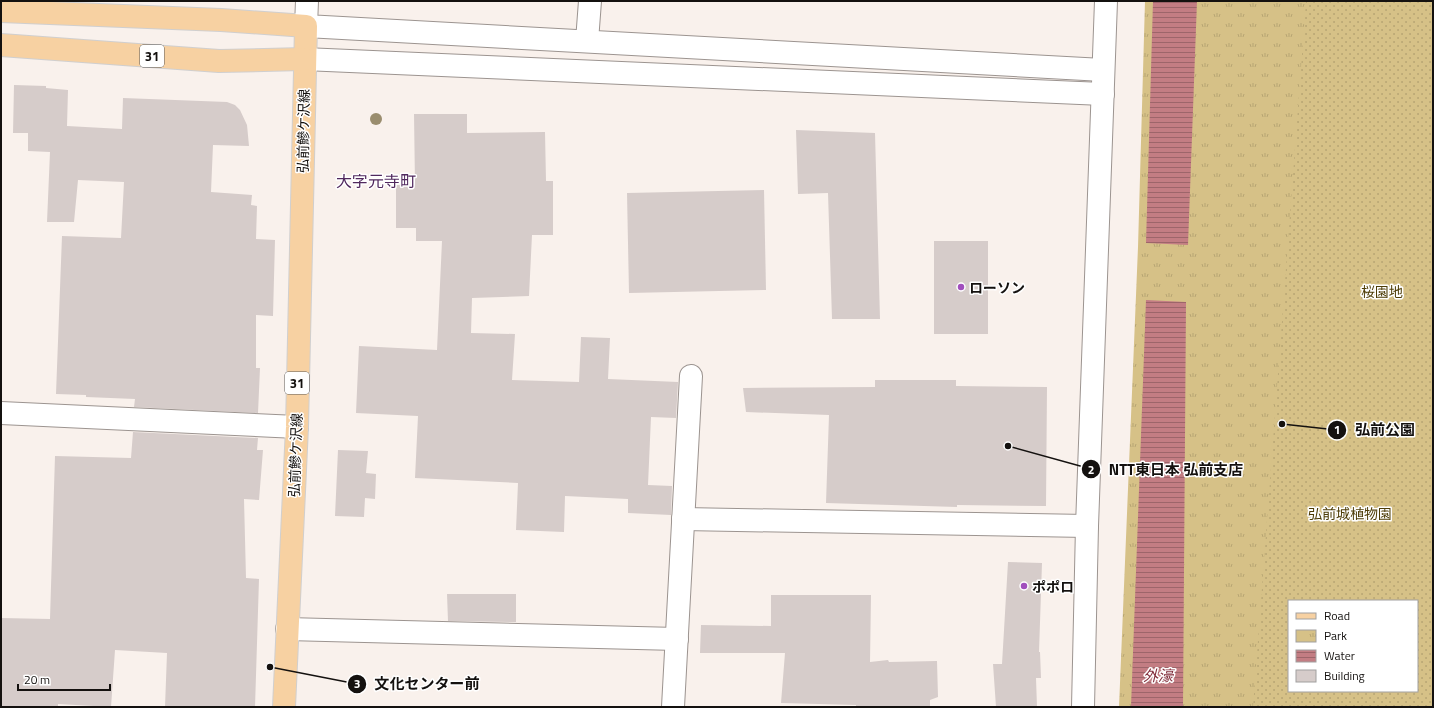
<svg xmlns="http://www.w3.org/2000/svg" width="1434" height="708" viewBox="0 0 1434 708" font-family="'Titillium Web','Noto Sans JP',sans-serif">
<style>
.park{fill:url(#park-tufts);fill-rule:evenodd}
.garden{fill:url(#garden-dots);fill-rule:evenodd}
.water{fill:url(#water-rules)}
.building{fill:#d6ccca}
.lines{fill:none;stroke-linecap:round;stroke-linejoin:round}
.street-casing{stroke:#9c9490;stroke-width:24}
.secondary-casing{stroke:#9c9490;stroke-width:24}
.primary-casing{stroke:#d0cfcf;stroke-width:24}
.street{stroke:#fff;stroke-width:22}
.secondary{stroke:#fff;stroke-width:22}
.primary{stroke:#f7d1a2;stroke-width:22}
.tree{fill:#9a8d6e}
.poi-dot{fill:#a14ebd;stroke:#fff;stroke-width:1.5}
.labels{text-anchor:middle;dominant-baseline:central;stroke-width:3;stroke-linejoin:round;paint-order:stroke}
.shield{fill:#fff;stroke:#5a5857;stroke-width:1}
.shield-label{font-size:13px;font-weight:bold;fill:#14110f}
.street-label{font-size:14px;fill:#14110f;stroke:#fff}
.poi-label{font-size:14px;font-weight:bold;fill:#14110f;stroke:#fff;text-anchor:start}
.park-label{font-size:14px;fill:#4d3c06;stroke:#fff}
.water-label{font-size:15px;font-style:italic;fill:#822d3b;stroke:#fff}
.quarter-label{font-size:16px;fill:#50285e;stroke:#fff}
.leader{fill:none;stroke:#14110f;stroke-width:1.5}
.callout-dot{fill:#14110f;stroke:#fff;stroke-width:1.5}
.mark-label{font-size:12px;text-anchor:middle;font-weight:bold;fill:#fff}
.callout-label{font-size:15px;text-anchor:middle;font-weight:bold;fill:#14110f;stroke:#fff;stroke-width:3;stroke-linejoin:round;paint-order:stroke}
</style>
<defs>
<pattern id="park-tufts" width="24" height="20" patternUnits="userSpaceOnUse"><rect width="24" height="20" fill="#d6c187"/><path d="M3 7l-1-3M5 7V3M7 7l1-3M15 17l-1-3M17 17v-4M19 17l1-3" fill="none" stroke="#b7a573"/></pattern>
<pattern id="garden-dots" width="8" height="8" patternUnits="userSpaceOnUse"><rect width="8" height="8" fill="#d6c187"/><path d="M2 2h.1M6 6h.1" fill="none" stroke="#b7a573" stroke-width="1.8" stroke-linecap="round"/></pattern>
<pattern id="water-rules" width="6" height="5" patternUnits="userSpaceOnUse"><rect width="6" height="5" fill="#c37d83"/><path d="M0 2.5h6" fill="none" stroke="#9d656a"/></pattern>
</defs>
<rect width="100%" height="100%" fill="#f9f1ec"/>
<!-- park -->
<path class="park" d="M1145,1H1433V707H1119L1138,247ZM1289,601H1417V691H1289Z"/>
<!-- garden -->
<path class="garden" d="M1306,1H1433V707H1253ZM1289,601H1417V691H1289Z"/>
<!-- water -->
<g class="water">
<path d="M1153,1H1197L1188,245L1146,243Z"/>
<path d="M1146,300L1186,302L1183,707H1131Z"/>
</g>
<!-- building -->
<g class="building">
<path d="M14,85L46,86V88L68,90L67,126L122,129L123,98L227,102L235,105L240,110L247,125L249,146L213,145L211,192L252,195L251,205L257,206L256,239L275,240L273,316L256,315V368H260L258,413L134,407L135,399L86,397V395L56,394L62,236L121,238L124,182L78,180L74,222H47L50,152L28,151V133H13Z"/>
<path d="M414,114H467V133L545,132L546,181H553V235H532L529,296L472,298L471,333L515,334L512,380L579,382L581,337L610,338L608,379L678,382L676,418L651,417L648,485L672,486L671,515L628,513V499L565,496L564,532L516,530L518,483L415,478L418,416L356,413L359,346L437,350L442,241H416V228H396V185H415Z"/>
<path d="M796,130L875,133L880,319H832L828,193L798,194Z"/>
<path d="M764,190L766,290L629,293L627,193Z"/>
<rect x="934" y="241" width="54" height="93"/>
<path d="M875,380H956V386L1047,387L1046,506L957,505V507L826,503L829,415L746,412L743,388L875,387Z"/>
<path d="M133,432L258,438L257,450H263L259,500L244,499L246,578L259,579L255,707H165L167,653L115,650L111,707L58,704V707H1V618L50,619L55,456L131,458Z"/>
<path d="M338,450L368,451L366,473L376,474L375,499L365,498L364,517L335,516Z"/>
<path d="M1008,562L1042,563L1039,652H1040L1041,678H1036L1037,707H996L993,664H1002Z"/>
<path d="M447,594H516V622L448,621Z"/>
<path d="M771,595H871L870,662L888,660L889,662L937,661L938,697L930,700V707H856V705L781,703L785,653H700L701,625L771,626Z"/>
</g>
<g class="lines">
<!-- street casing -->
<g class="street-casing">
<g id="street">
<path d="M587,41L590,1"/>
<path d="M1,413L297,427"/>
<path d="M683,519L1087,526"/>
<path d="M287,629L677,639"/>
<path d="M673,707L691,376"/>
</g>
</g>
<!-- secondary casing -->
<g class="secondary-casing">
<g id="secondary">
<path d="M307,1L306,26L1103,70"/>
<path d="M304,59L1103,94"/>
<path d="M1083,707L1087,526L1106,1"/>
</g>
</g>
<!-- primary casing -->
<g class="primary-casing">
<g id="primary">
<path d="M1,11L221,20L306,26L297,427L284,707"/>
<path d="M1,45L219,61L304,59"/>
</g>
</g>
<!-- street -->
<use href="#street" class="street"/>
<!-- secondary -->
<use href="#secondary" class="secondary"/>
<!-- primary -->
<use href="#primary" class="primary"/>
</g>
<!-- trees -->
<circle class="tree" cx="376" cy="119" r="6"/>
<!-- markers -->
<g class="poi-dot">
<circle cx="961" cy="287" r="4"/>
<circle cx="1024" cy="586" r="4"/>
</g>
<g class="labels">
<!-- shield labels -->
<g class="shield">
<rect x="140" y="45" width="24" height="22" rx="3"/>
<rect x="285" y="372" width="24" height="22" rx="3"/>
</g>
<g class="shield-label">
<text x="152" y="56">31</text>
<text x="297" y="383">31</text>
</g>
<!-- street labels -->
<g class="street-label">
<text transform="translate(303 131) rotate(-89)">弘前鰺ケ沢線</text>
<text transform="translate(295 455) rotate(-88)">弘前鰺ケ沢線</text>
</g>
<!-- poi labels -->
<g class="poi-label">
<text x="969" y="287">ローソン</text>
<text x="1032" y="586">ポポロ</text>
</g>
<!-- park labels -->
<g class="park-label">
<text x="1382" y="291">桜園地</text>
<text x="1350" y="513">弘前城植物園</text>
</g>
<!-- water labels -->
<g class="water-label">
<text x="1158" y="675">外濠</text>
</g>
<!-- quarter labels -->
<g class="quarter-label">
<text x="376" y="181">大字元寺町</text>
</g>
</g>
<!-- callouts -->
<path class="leader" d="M1282 424L1337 430M1008 446L1091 469M270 667L357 684"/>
<g class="callout-dot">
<circle cx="1282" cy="424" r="4"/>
<circle cx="1008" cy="446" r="4"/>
<circle cx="270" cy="667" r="4"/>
<circle cx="1337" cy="430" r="10"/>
<circle cx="1091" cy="469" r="10"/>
<circle cx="357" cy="684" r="10"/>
</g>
<g class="mark-label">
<text x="1337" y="434">1</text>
<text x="1091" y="474">2</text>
<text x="357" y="688">3</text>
</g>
<g class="callout-label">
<text x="1385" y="435">弘前公園</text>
<text x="1176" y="475">NTT東日本 弘前支店</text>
<text x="427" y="689">文化センター前</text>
</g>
<!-- border -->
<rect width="1434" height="708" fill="none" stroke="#14110f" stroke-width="4"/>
<!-- legend -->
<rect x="1288" y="600" width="130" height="92" fill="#ffffff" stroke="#a1a09f"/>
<rect x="1296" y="613" width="20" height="6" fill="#f7d1a2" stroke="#a1a09f"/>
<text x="1324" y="620" font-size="12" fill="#14110f">Road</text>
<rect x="1296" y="630" width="20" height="12" fill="url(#park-tufts)" stroke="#a1a09f"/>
<text x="1324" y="640" font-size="12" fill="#14110f">Park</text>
<rect x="1296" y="650" width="20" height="12" fill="url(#water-rules)" stroke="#a1a09f"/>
<text x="1324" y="660" font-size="12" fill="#14110f">Water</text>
<rect x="1296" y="670" width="20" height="12" fill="#d6ccca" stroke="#a1a09f"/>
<text x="1324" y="680" font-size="12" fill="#14110f">Building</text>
<!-- scale -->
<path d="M18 684v6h92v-6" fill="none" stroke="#14110f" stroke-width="2"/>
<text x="24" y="684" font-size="12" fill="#14110f" stroke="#ffffff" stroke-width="3" paint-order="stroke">20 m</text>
</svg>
